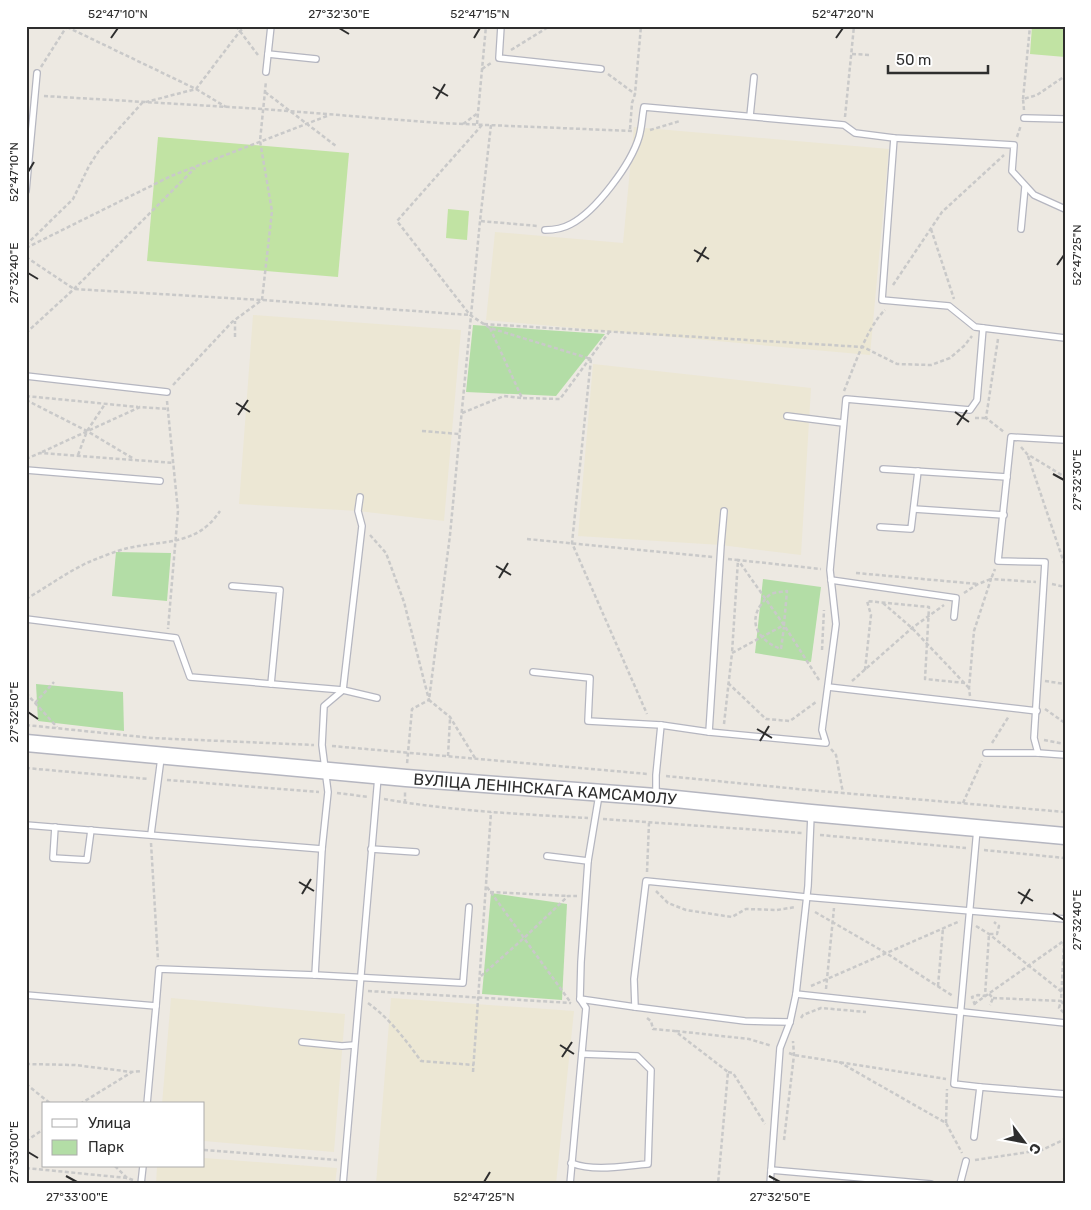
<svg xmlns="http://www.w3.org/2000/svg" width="1091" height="1210" viewBox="0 0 1091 1210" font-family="Rubik,sans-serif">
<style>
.education{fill:#ece7d4}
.green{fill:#b3dda6}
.pitch{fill:#c1e3a3}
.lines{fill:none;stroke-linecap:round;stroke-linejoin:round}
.lane-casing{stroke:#b5b6c0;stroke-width:8}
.secondary-casing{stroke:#b5b6c0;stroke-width:19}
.path{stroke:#c9c9c9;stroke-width:2.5;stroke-dasharray:4 2.5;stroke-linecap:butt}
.lane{stroke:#fff;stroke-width:5.5}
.secondary{stroke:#fff;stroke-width:16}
.ticks{fill:none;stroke:#2e2e2e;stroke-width:2}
.labels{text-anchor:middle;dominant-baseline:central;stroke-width:4;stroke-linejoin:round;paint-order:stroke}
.street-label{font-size:16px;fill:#2e2e2e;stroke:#fff}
.neatline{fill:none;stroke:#2e2e2e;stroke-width:2}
.ticks-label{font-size:12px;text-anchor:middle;fill:#2e2e2e}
</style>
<rect width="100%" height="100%" fill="#ede9e2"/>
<!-- education -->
<g class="education">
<path d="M634,127L889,149L870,355L486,320L495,232L623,243Z"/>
<path d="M253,315L461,330L444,521L358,511L239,504Z"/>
<path d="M593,364L811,388L801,555L721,545L578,536Z"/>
<path d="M171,998L345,1014L334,1152L204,1141V1104H162Z"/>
<path d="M391,998L574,1011L556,1184H376Z"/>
<path d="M204,1158L337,1168L335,1184H156L157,1166H204Z"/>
</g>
<!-- green -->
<g class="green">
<path d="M473,325L605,334L556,396L466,392Z"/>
<path d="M116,552L171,553L167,601L112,596Z"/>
<path d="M763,579L821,587L811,662L755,653Z"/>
<path d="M36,684L123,692L124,731L38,721Z"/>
<path d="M491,893L567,904L562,1000L482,994Z"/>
</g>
<!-- pitch -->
<g class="pitch">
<path d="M1032,26H1065V57L1030,54Z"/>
<path d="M158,137L349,153L338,277L147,261Z"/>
<path d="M448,209L469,211L467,240L446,238Z"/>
</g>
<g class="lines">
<!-- lane casing -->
<g class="lane-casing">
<g id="lane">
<path d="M501,26L499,58L601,69"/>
<path d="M268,54L316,59"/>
<path d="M266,72L271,26"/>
<path d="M750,116L754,77"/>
<path d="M1024,118L1065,119"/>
<path d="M894,138L882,300L949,306L975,327L983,328"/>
<path d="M26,191L37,73"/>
<path d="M1021,229L1025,187"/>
<path d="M545,230C554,230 562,229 571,224C596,211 631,164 639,137C642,127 642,117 644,107L844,125L855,133L894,138L1014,145L1012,171L1034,195L1065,209"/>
<path d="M26,376L167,392"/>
<path d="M787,416L843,423"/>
<path d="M883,469L1007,477"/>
<path d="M26,470L160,481"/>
<path d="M360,497L358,511L362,526L343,690L324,706L322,745L328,792L322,849L315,975L463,983L469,907"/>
<path d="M914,509L1004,515"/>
<path d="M880,527L911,529L918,471"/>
<path d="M831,580L956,598L954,617"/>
<path d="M232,586L280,590L271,684"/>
<path d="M26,619L176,638L190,677L343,690L377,698"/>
<path d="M533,672L590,678L588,721L661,725L709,732L826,743L822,730L836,624L830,570L846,399L970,410L977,400L983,328L1065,338"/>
<path d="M828,687L1037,711"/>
<path d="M709,732L721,545L724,511"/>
<path d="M986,753H1038L1065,755"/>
<path d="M1038,753L1034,738L1045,562L998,561L1011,437L1065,440"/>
<path d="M656,795V775L661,725"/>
<path d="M26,825L322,849"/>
<path d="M55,827L53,858L87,860L91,830"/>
<path d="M151,834L161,758"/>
<path d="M371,849L416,852"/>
<path d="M547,856L588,861"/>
<path d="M796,994L1065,1023"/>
<path d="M26,995L156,1006L159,969L315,975"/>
<path d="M580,999L581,962L588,861L599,795"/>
<path d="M790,1022L745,1021L635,1007L634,979L646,881L806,897L1065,919"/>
<path d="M302,1042L342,1046L354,1045"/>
<path d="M980,1087L1065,1094"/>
<path d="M147,1104L156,1006"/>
<path d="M974,1137L980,1087L954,1084L977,829"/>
<path d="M571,1163C595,1172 623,1166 648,1164L651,1070L637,1056L582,1054"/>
<path d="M771,1170L931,1184"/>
<path d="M141,1184L143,1166"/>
<path d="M343,1184L378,777"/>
<path d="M570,1184L586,1008L580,999L635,1007"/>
<path d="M770,1184L780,1048L790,1022L796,994L808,886L811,815"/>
<path d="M960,1184L966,1161"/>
</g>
</g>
<!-- secondary casing -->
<g class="secondary-casing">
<g id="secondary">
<path id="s1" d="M26,743L406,778L656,797L811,813L1065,836"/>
</g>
</g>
<!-- path -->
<g class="path">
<path d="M236,26L258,55"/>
<path d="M67,27L196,89L226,107"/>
<path d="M511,50L550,26"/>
<path d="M852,54L870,55"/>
<path d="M41,67L67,26"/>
<path d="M482,69L491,63"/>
<path d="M608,74L635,94"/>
<path d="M265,92L336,146"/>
<path d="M44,96L263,109L439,123L632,131"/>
<path d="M1023,99L1030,26"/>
<path d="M1024,110L1023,99L1037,95L1065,76"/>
<path d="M845,117L854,26"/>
<path d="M463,124L478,113"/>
<path d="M477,124L486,26"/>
<path d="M482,125L397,221L470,315L490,328L591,359L572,543L647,714"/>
<path d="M491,125L480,221L538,226"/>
<path d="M630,129L632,103L635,94L641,26"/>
<path d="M650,130L680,121"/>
<path d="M1017,137L1021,125"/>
<path d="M931,229L954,299"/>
<path d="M26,245L73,199L89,166L98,152L142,103L196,89L240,31L247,26"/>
<path d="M26,248L171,176L327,116"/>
<path d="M26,257L74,289L262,300L470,315"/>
<path d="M893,285L942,212L1004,155"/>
<path d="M484,324L863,347L897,364L931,365L950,358L964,346L972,336"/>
<path d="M490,328L522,398L560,399L610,331"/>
<path d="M26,333L74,289L195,168"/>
<path d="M235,337V321"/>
<path d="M998,339L986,418L1004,432"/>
<path d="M173,385L232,322L262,300L272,211L260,141L266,81"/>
<path d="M844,391C854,367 867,327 885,310"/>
<path d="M26,396L138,407"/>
<path d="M26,400L87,431L134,459"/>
<path d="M167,401L178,511L168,629"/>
<path d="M462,413L504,396L522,398"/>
<path d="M975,418H986"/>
<path d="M422,431L459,434"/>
<path d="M1021,447L1027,454L1065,477"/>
<path d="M42,452L140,407L168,409"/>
<path d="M78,455L87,431L105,404"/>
<path d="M1028,456L1065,566"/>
<path d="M26,459L40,453L174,463"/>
<path d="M370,535L386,553L404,602L429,700L412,709L407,764"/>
<path d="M527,539L713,557"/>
<path d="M728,559L738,560L732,653"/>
<path d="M856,573L978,584"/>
<path d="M1052,584L1065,587"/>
<path d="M964,593L978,584L991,579L995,569"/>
<path d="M26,599C47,587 67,572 89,562C101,557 116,551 128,548C164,540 197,546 220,511"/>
<path d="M883,603L912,628L969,688"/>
<path d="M822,650L824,610"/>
<path d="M865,670L871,615L867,601L929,607L925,679L965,683"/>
<path d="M819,680L784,625L738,560L821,569"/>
<path d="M852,681L912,628L944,605"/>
<path d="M1045,681L1065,684"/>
<path d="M728,683L766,719L790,721L816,702"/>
<path d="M26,693L57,727"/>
<path d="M970,696L969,688L974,631L991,579L1036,582"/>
<path d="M35,703L54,682"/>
<path d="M1045,709L1065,723"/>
<path d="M724,724L732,653L784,625L787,591C782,592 776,592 771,594C766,597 764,601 760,606C748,625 761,642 781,649L784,627"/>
<path d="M26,725L152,738L314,745"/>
<path d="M1044,740L1065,744"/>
<path d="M992,743L1009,716"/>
<path d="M332,746L648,774"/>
<path d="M831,749L836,755L843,793"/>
<path d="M448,756L450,719"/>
<path d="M475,758L450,717L429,700L450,535L480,221"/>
<path d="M26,768L149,779"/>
<path d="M666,776L808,790L1065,812"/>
<path d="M167,780L319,792"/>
<path d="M337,793L369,797"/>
<path d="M384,799C451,811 520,814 588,818"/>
<path d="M405,803V792"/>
<path d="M963,803L982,761"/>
<path d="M603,819L802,833"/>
<path d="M820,835L966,848"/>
<path d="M151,843L158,960"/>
<path d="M984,850L1065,858"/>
<path d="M647,872L649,823"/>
<path d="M487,887L571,1003"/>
<path d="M656,891L668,903L686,910L732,917L746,909L777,910L796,907"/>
<path d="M490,892L568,896"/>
<path d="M815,912L886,953L953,996"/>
<path d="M976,926L989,934L1062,992"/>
<path d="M1064,942L1061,1001L1065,1006"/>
<path d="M481,976L524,938L568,896H577"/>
<path d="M811,986L960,921"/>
<path d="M938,986L943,928"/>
<path d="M826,989L834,908"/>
<path d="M368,991L571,1003"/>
<path d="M989,994L993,998L990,1005"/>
<path d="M993,998L1061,1001L1059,1008L1065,1014"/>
<path d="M368,1003C390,1019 405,1039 421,1061L474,1065"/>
<path d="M974,1004L1065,940"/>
<path d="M975,1005L972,997L978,995L985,996L989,934H997L999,926L994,922"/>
<path d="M647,1018L651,1021L653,1029L675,1031L728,1072L718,1184"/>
<path d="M801,1018L803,1015L821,1008L866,1012"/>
<path d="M676,1031L749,1039L772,1046"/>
<path d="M789,1053L794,1055L946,1079"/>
<path d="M839,1062L946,1123L962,1153"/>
<path d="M26,1064L75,1065L132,1072"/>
<path d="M473,1072L491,812"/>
<path d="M728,1072L733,1073L765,1124"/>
<path d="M26,1084L51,1104"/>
<path d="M80,1104L132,1072L142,1071"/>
<path d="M946,1123L947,1089"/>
<path d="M784,1140L794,1055L793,1041"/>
<path d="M26,1141L44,1129"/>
<path d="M204,1150L337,1160"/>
<path d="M975,1160L1042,1150L1065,1139"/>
<path d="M115,1166L127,1178L133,1180"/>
<path d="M26,1168L127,1178"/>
</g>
<!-- lane -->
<use href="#lane" class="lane"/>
<!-- secondary -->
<use href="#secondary" class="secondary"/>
</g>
<!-- ticks -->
<path class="ticks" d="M339,28L349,34M111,38L118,28M474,38L480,28M836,38L843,28M433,87L448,96M436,99L445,84M28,172L34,162M694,250L709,259M697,262L706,247M1057,265L1064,255M28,273L38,279M236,403L250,412M955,412L969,422M238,415L248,400M957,425L967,410M1053,474L1064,480M496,566L511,575M499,578L508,563M28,712L38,719M757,729L772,738M760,741L769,726M299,882L314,891M1018,892L1033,901M302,894L311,879M1021,904L1030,889M1053,913L1064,920M560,1045L574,1054M562,1057L572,1042M28,1152L38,1158M66,1176L77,1182M769,1176L780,1182M484,1182L490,1172"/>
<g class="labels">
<!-- street labels -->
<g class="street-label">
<text stroke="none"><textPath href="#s1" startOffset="521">ВУЛІЦА ЛЕНІНСКАГА КАМСАМОЛУ</textPath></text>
</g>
</g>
<!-- border -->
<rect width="1091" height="1210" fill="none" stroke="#ffffff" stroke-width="55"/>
<!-- legend -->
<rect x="42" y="1102" width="162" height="65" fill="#ffffff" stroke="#ababab"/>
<rect x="52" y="1119" width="25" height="8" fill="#ffffff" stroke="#ababab"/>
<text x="88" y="1128" font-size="15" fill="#2e2e2e">Улица</text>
<rect x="52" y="1140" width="25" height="15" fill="#b3dda6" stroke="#ababab"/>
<text x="88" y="1152" font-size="15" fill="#2e2e2e">Парк</text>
<!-- north arrow -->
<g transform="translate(1024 1142) rotate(122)" stroke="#ffffff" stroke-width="4" paint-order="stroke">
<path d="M0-4L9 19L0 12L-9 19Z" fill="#2e2e2e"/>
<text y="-8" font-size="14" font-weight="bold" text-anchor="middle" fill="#2e2e2e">С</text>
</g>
<!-- scale -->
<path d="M888 65v8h100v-8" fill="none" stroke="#2e2e2e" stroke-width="2.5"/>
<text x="896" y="65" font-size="15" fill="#2e2e2e" stroke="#ffffff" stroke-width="4" paint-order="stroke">50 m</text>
<rect x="28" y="28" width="1036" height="1154" class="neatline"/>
<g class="ticks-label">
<text x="118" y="18">52°47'10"N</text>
<text x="339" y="18">27°32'30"E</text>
<text x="480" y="18">52°47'15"N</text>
<text x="843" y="18">52°47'20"N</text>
<text transform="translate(14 172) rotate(-90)" y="4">52°47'10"N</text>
<text transform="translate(1077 255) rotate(-90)" y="4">52°47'25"N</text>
<text transform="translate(14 273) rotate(-90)" y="4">27°32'40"E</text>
<text transform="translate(1077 480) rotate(-90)" y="4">27°32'30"E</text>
<text transform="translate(14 712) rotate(-90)" y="4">27°32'50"E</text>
<text transform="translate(1077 920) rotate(-90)" y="4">27°32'40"E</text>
<text transform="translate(14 1152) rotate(-90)" y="4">27°33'00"E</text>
<text x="77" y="1201">27°33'00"E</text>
<text x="484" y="1201">52°47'25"N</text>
<text x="780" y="1201">27°32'50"E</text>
</g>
</svg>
